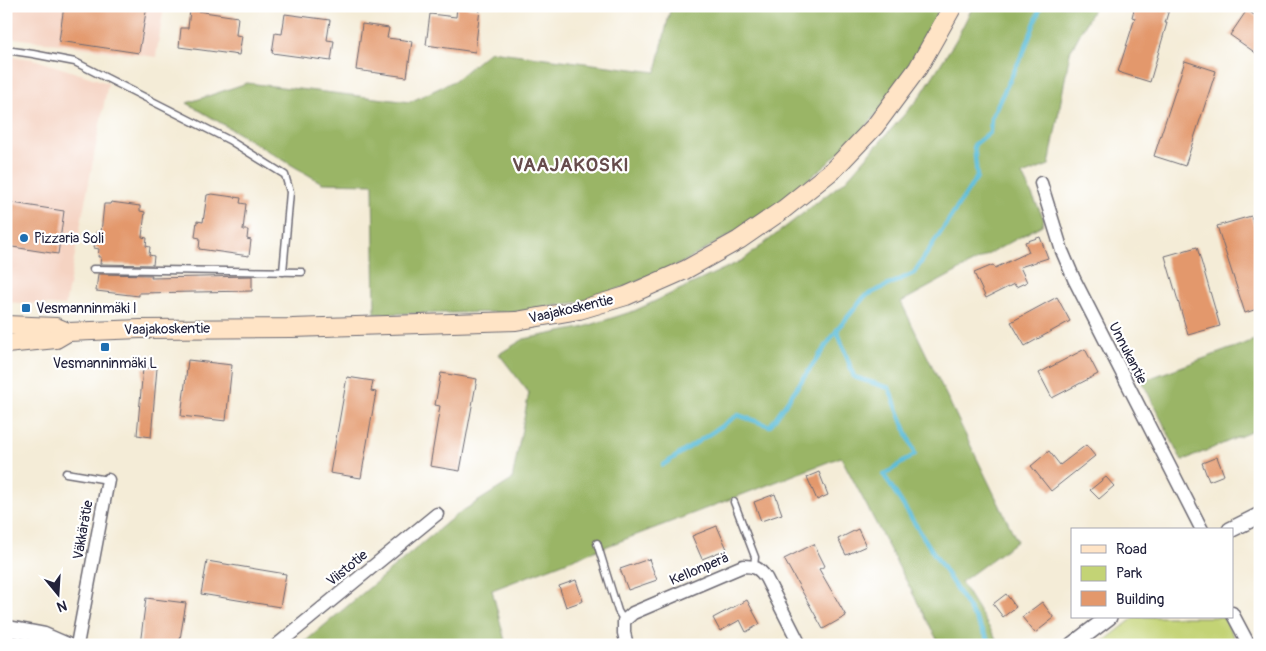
<svg xmlns="http://www.w3.org/2000/svg" width="1266" height="651" viewBox="0 0 1266 651" font-family="Pangolin,sans-serif">
<style>
.built{fill:#f5d3c2}
.green{fill:#c3d375;stroke:#727a58}
.forest{fill:#9ab566;stroke:#5e6c50}
.lines{fill:none;stroke-linecap:round;stroke-linejoin:round}
.stream{stroke:#59bbd8;stroke-width:4.5}
.building{fill:#e3986c}
.service-casing{stroke:#6c6972;stroke-width:9}
.minor-casing{stroke:#6c6972;stroke-width:15}
.tertiary-casing{stroke:#6c6972;stroke-width:18}
.secondary-casing{stroke:#6c6972;stroke-width:20}
.service{stroke:#fff;stroke-width:6}
.minor{stroke:#fff;stroke-width:12}
.tertiary{stroke:#fff;stroke-width:15}
.secondary{stroke:#ffe4c6;stroke-width:18}
.poi-dot{fill:#1f6fb2;stroke:#fff;stroke-width:2}
.labels{text-anchor:middle;dominant-baseline:central;stroke-width:4.5;stroke-linejoin:round;paint-order:stroke}
.poi-label{font-size:14px;fill:#22223b;stroke:#fff;text-anchor:start}
.street-label{font-size:14px;fill:#22223b;stroke:#fff}
.district-label{font-size:19px;font-weight:bold;letter-spacing:1px;fill:#664b4c;stroke:#fff}
</style>
<rect width="100%" height="100%" fill="#fff"/>
<filter id="ink" filterUnits="userSpaceOnUse"><feTurbulence type="fractalNoise" baseFrequency=".02" numOctaves="2"/><feDisplacementMap in="SourceGraphic" scale="10" xChannelSelector="R" yChannelSelector="G"/><feConvolveMatrix kernelMatrix="1 2 1 2 8 2 1 2 1" color-interpolation-filters="sRGB"/></filter>
<filter id="wash" filterUnits="userSpaceOnUse"><feTurbulence type="fractalNoise" baseFrequency=".0096" numOctaves="4" result="noise"/><feDisplacementMap in="SourceGraphic" scale="20" xChannelSelector="R" yChannelSelector="G"/><feGaussianBlur stdDeviation="1.12" result="paint"/><feColorMatrix in="noise" values="0 0 0 0 0 0 0 0 0 0 0 0 0 0 0 0 0 1.4 0 .05"/><feComposite in="paint" operator="in"/></filter>
<g filter="url(#wash)">
<rect width="100%" height="100%" fill="#f4ecd7"/>
<!-- built -->
<g class="built">
<path d="M6,6H164L156,57L6,37Z"/>
<path d="M6,56L33,59L108,83L65,306L6,302Z"/>
</g>
<!-- green -->
<path class="green" d="M1135,617H1223L1238,645H1099Z"/>
<!-- forest -->
<g class="forest">
<path d="M671,6H941L913,63L872,120L828,163L781,202L733,233L682,263L624,287L579,302L516,312L375,314L373,184L322,183L187,103L247,83L410,102L454,81L490,51L656,72Z"/>
<path d="M973,6H1095L1070,52L1049,165L1022,175L1044,219L1042,225L901,302L1017,541L961,582L1000,645H940L841,457L492,590L506,645H301L456,515L512,480L529,393L499,354L524,339L581,328L634,311L743,260L846,180L919,98L956,40Z"/>
<path d="M1260,338V428L1182,461L1142,381Z"/>
</g>
<g class="lines">
<!-- stream -->
<g class="stream">
<path d="M663,465L738,415L770,426L837,330"/>
<path d="M992,645L884,475L915,454L889,388L854,377L837,330L865,296L914,273L977,177L974,145L990,132L991,118L1025,49L1041,6"/>
</g>
</g>
<g id="blocks">
<!-- building -->
<g class="building">
<path d="M64,6H147L139,53L59,41Z"/>
<path d="M457,6L480,9L475,52L426,45L430,14L456,17Z"/>
<path d="M1135,6H1170L1165,23H1167L1150,82L1118,72L1135,18L1132,17Z"/>
<path d="M190,10L238,17L236,35L242,36L239,55L179,47L181,28H188Z"/>
<path d="M1247,10L1260,19V56L1230,35Z"/>
<path d="M285,14L330,20L327,40L334,41L331,61L272,53L275,33L282,34Z"/>
<path d="M362,24L389,28L387,38L412,41L407,77L356,70Z"/>
<path d="M1185,61L1216,71L1185,166L1154,156Z"/>
<path d="M212,194L241,198L240,203L246,204L243,230H248L247,239L251,240L249,256L199,249L200,238L195,237L197,221L203,222L207,195Z"/>
<path d="M6,202L64,211L58,254L6,246Z"/>
<path d="M111,202L140,206V211L145,212L142,237L147,238L146,246L150,247L149,255L154,256L153,265L100,264L101,257H98L99,249L94,248L96,232L101,233L104,204H110Z"/>
<path d="M1251,216L1260,245V308L1245,313L1217,226Z"/>
<path d="M1040,237L1048,258L1020,267L1027,282L1016,287L1014,284L986,298L974,273L993,265L995,268L1029,252L1025,242Z"/>
<path d="M1197,247L1220,326L1188,335L1165,256Z"/>
<path d="M98,274L152,275L151,278L252,276V291L139,293V296L96,291Z"/>
<path d="M1057,297L1070,321L1025,346L1011,322Z"/>
<path d="M1085,349L1098,374L1052,398L1039,373Z"/>
<path d="M188,360L232,365L226,421L181,416Z"/>
<path d="M143,368H157L151,437L137,435Z"/>
<path d="M441,373L477,379L460,471L430,466L440,406L435,405Z"/>
<path d="M347,377L373,381L371,391L376,392L361,478L330,473Z"/>
<path d="M1086,445L1095,456L1051,491L1031,466L1049,451L1060,465Z"/>
<path d="M1217,457L1224,475L1209,481L1202,463Z"/>
<path d="M819,472L828,495L817,500L807,477Z"/>
<path d="M1106,477L1114,486L1099,499L1090,490Z"/>
<path d="M775,494L782,514L761,521L754,502Z"/>
<path d="M717,526L727,549L702,559L692,536Z"/>
<path d="M858,529L866,546L846,555L838,539Z"/>
<path d="M814,544L825,566L819,569L846,616L823,629L784,559Z"/>
<path d="M649,559L657,580L628,590L620,569Z"/>
<path d="M207,561L286,574L280,607L201,594Z"/>
<path d="M576,580L583,601L566,607L559,586Z"/>
<path d="M1006,594L1016,607L1003,617L993,604Z"/>
<path d="M146,598L186,603L179,645H140Z"/>
<path d="M747,600L760,624L746,632L740,620L720,631L713,618Z"/>
<path d="M1042,602L1054,618L1035,633L1022,617Z"/>
</g>
</g>
</g>
<g filter="url(#ink)">
<use href="#blocks" fill-opacity="0" stroke="#6c6972" stroke-width="1"/>
<g class="lines">
<!-- service casing -->
<g class="service-casing">
<g id="service">
<path d="M6,50L33,54L75,62L229,140L285,175L290,192L283,272"/>
<path d="M93,269L302,272"/>
<path d="M66,473L108,480"/>
<path d="M734,502L755,557L754,566"/>
<path d="M597,543L618,611L624,621"/>
</g>
</g>
<!-- minor casing -->
<g class="minor-casing">
<g id="minor">
<path d="M1041,183L1062,251L1074,279L1202,530"/>
<path d="M1232,613L1249,645"/>
<path d="M77,645L108,480"/>
<path d="M277,645L437,514"/>
<path d="M627,645L624,633V621L633,613L743,566C755,566 759,568 766,578L800,645"/>
</g>
</g>
<!-- tertiary casing -->
<g class="tertiary-casing">
<g id="tertiary">
<path d="M1230,530L1260,515"/>
<path d="M6,628L43,635L66,645"/>
<path d="M1072,645L1109,617"/>
</g>
</g>
<!-- secondary casing -->
<g class="secondary-casing">
<g id="secondary">
<path d="M6,325L56,327L68,332L140,329L292,328L516,321L579,310L626,296L685,270L739,240L784,209L834,169L875,126L918,68L953,6"/>
<path d="M6,344L56,339L68,332"/>
</g>
</g>
<!-- service -->
<use href="#service" class="service"/>
<!-- minor -->
<use href="#minor" class="minor"/>
<!-- tertiary -->
<use href="#tertiary" class="tertiary"/>
<!-- secondary -->
<use href="#secondary" class="secondary"/>
</g>
</g>
<!-- markers -->
<g class="poi-dot">
<circle cx="24" cy="238" r="5"/>
<rect x="21" y="303" width="10" height="10" rx="2.5"/>
<rect x="100" y="342" width="10" height="10" rx="2.5"/>
</g>
<g class="labels">
<!-- poi labels -->
<g class="poi-label">
<text x="34" y="238">Pizzaria Soli</text>
<text x="36" y="308">Vesmanninmäki I</text>
<text x="105" y="363" text-anchor="middle">Vesmanninmäki L</text>
</g>
<!-- street labels -->
<g class="street-label">
<text transform="translate(571 309) rotate(-13)">Vaajakoskentie</text>
<text transform="translate(167 329) rotate(-1)">Vaajakoskentie</text>
<text transform="translate(1128 353) rotate(63)">Unnukantie</text>
<text transform="translate(83 530) rotate(-80)">Väkkärätie</text>
<text transform="translate(347 568) rotate(-39)">Viistotie</text>
<text transform="translate(699 569) rotate(-23)">Kellonperä</text>
</g>
<!-- district labels -->
<g class="district-label">
<text x="571" y="165">VAAJAKOSKI</text>
</g>
</g>
<!-- margin -->
<rect width="1266" height="651" fill="none" stroke="#fff" stroke-width="25"/>
<!-- legend -->
<rect x="1071" y="528" width="162" height="90" fill="#ffffff" stroke="#a7a7b1"/>
<rect x="1081" y="545" width="25" height="8" fill="#ffe4c6" stroke="#a7a7b1"/>
<text x="1116" y="554" font-size="15" fill="#22223b">Road</text>
<rect x="1081" y="566" width="25" height="15" fill="#c3d375" stroke="#a7a7b1"/>
<text x="1116" y="578" font-size="15" fill="#22223b">Park</text>
<rect x="1081" y="591" width="25" height="15" fill="#e3986c" stroke="#a7a7b1"/>
<text x="1116" y="604" font-size="15" fill="#22223b">Building</text>
<!-- north arrow -->
<g transform="translate(58 594) rotate(162)" stroke="#ffffff" stroke-width="4" paint-order="stroke">
<path d="M0-4L9 19L0 12L-9 19Z" fill="#22223b"/>
<text y="-8" font-size="14" font-weight="bold" text-anchor="middle" fill="#22223b">N</text>
</g>
</svg>
